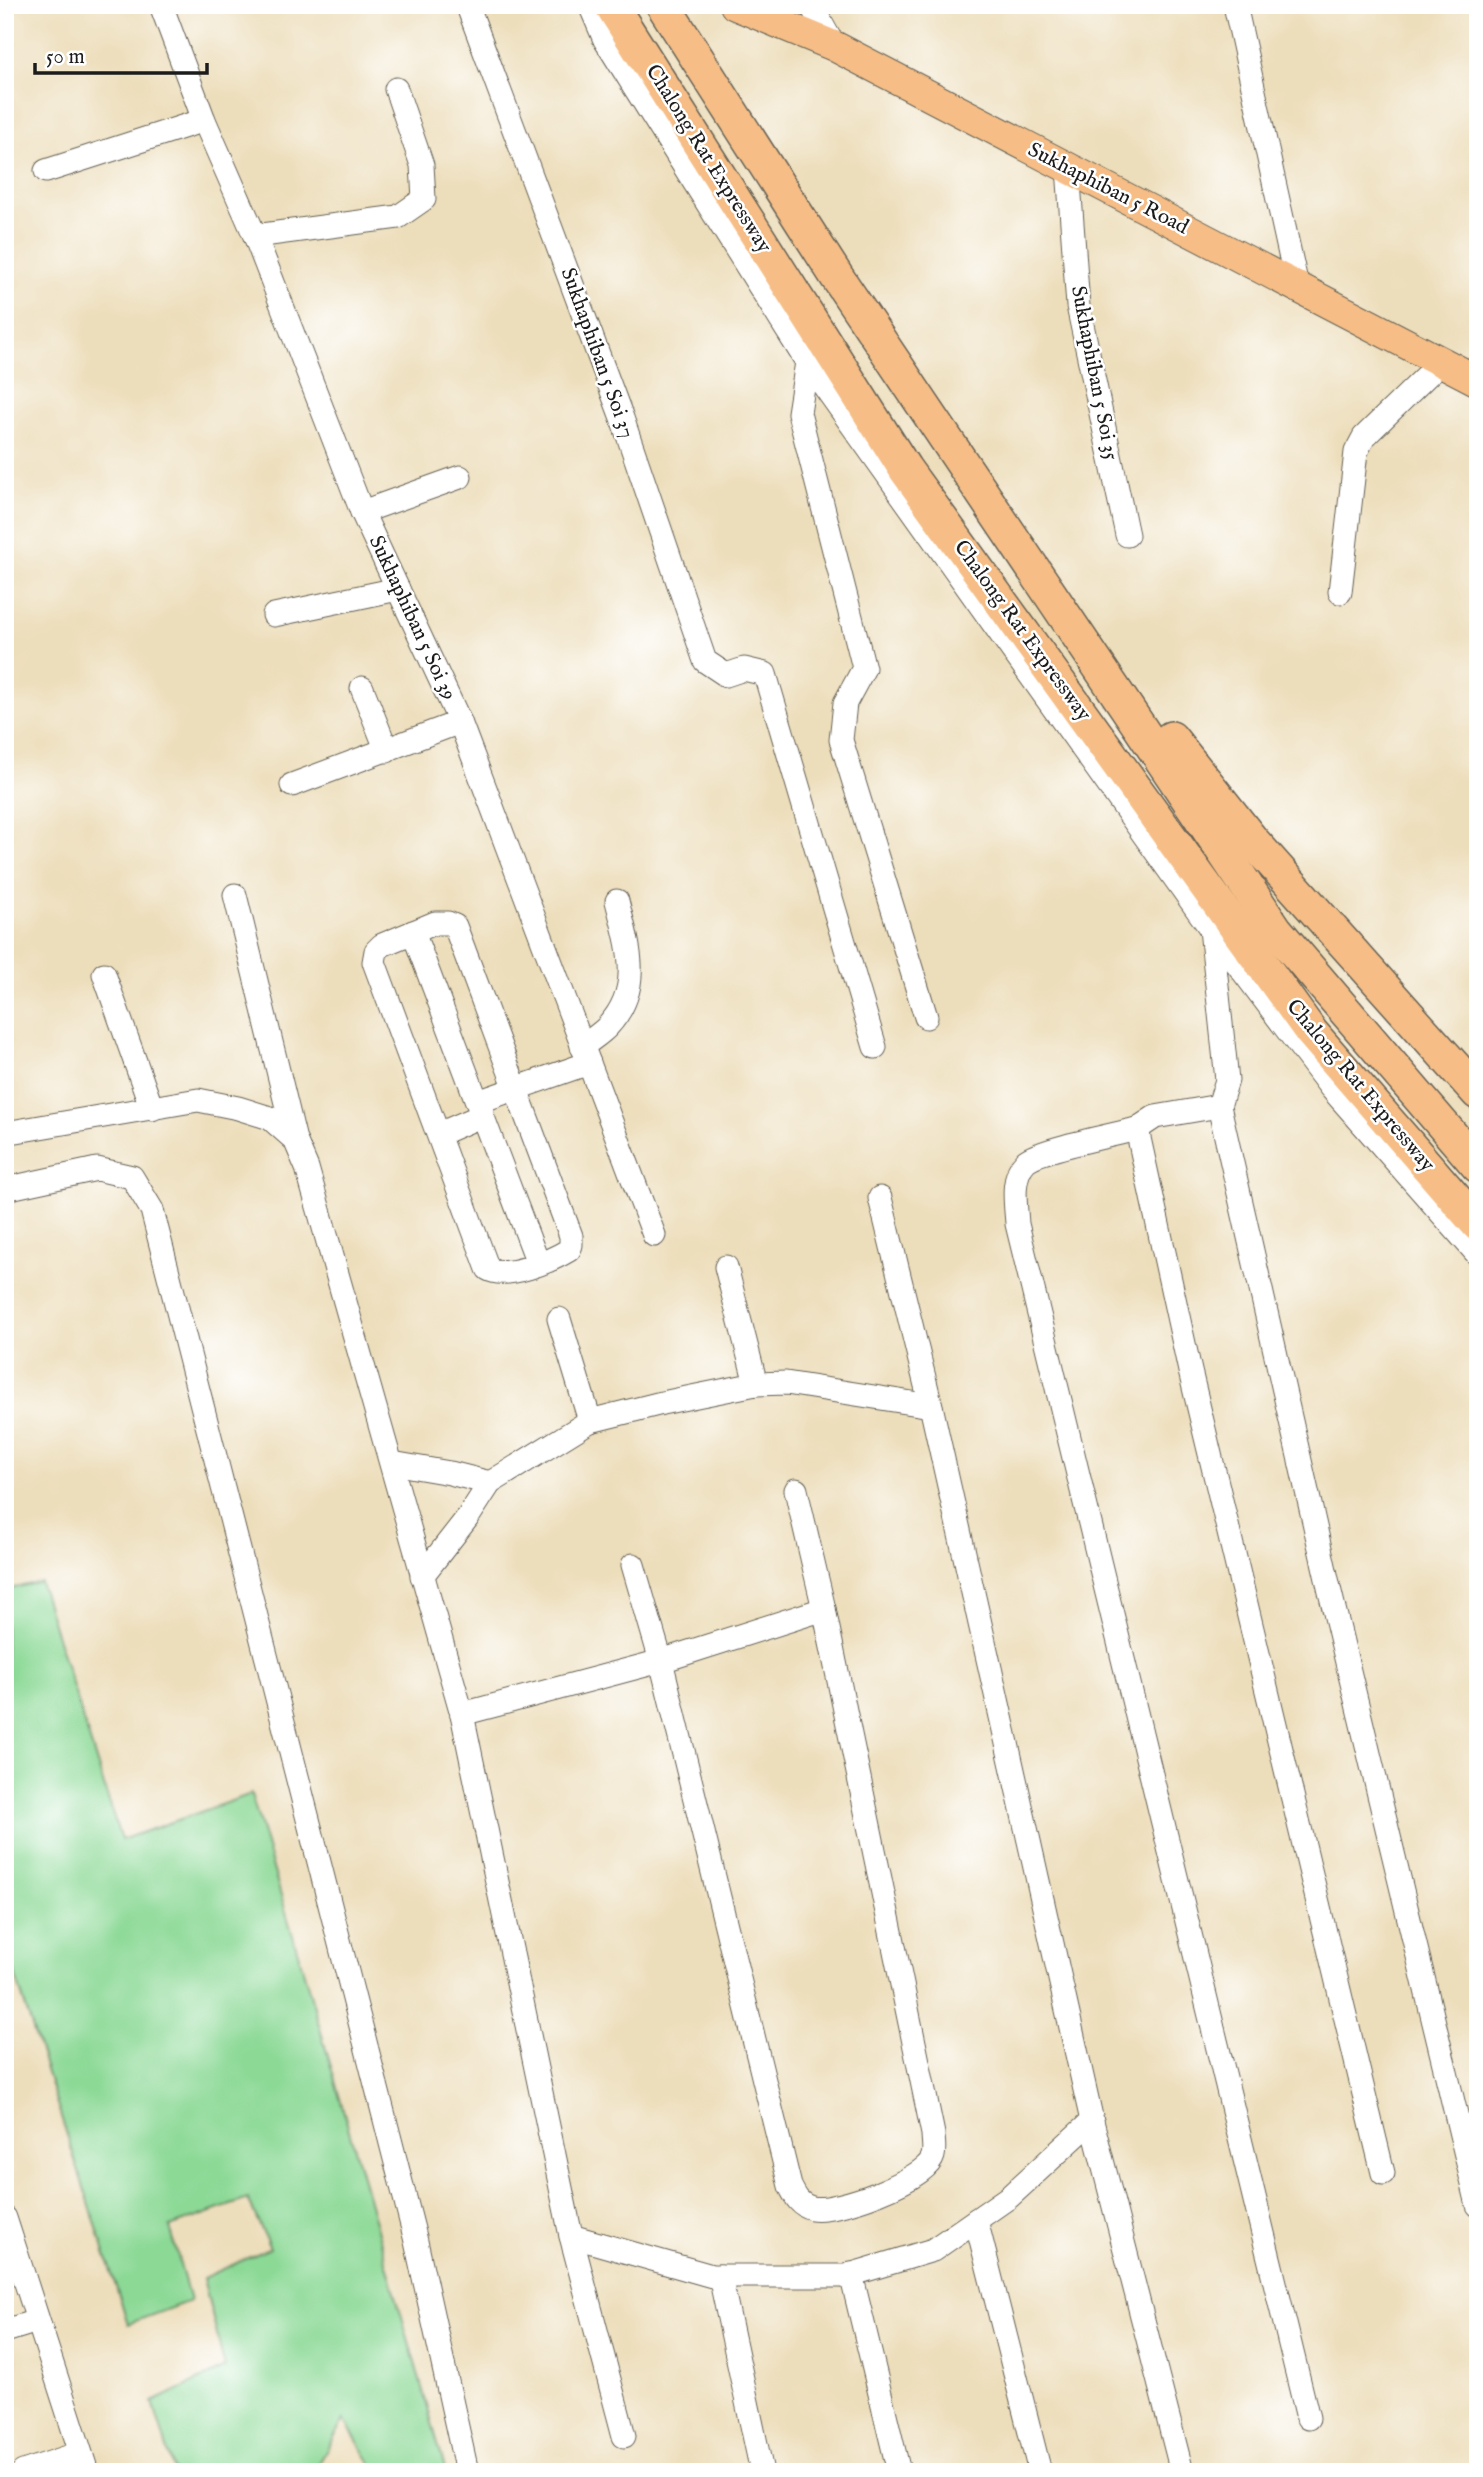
<svg xmlns="http://www.w3.org/2000/svg" width="1483" height="2477" viewBox="0 0 1483 2477" font-family="'IM FELL English',serif">
<style>
.green{fill:#8cd996;stroke:#547a59;stroke-width:2}
.lines{fill:none;stroke-linecap:round;stroke-linejoin:round}
.minor-casing{stroke:#656054;stroke-width:25}
.major-casing{stroke:#656054;stroke-width:32}
.highway-casing{stroke:#656054;stroke-width:36}
.minor{stroke:#fff;stroke-width:23}
.major{stroke:#f6be86;stroke-width:30}
.highway{stroke:#f6be86;stroke-width:33}
.labels{text-anchor:middle;dominant-baseline:central;stroke-width:5;stroke-linejoin:round;paint-order:stroke}
.street-label{font-size:21px;fill:#1c1c1c;stroke:#fff}
</style>
<rect width="100%" height="100%" fill="#fff"/>
<filter id="ink" filterUnits="userSpaceOnUse"><feTurbulence type="fractalNoise" baseFrequency=".0143" numOctaves="2"/><feDisplacementMap in="SourceGraphic" scale="14" xChannelSelector="R" yChannelSelector="G"/><feConvolveMatrix kernelMatrix="1 2 1 2 8 2 1 2 1" color-interpolation-filters="sRGB"/></filter>
<filter id="wash" filterUnits="userSpaceOnUse"><feTurbulence type="fractalNoise" baseFrequency=".00686" numOctaves="4" result="noise"/><feDisplacementMap in="SourceGraphic" scale="28" xChannelSelector="R" yChannelSelector="G"/><feGaussianBlur stdDeviation="1.57" result="paint"/><feColorMatrix in="noise" values="0 0 0 0 0 0 0 0 0 0 0 0 0 0 0 0 0 1.4 0 .05"/><feComposite in="paint" operator="in"/></filter>
<g filter="url(#wash)">
<rect width="100%" height="100%" fill="#eddebb"/>
<!-- green -->
<path class="green" d="M40,1582L121,1840L251,1794L312,2000L446,2472H377L344,2420L314,2472H174L153,2402L225,2368L203,2278L270,2248L248,2199L170,2227L190,2301L128,2324L5,1943V1590Z"/>
</g>
<g filter="url(#ink)">
<g class="lines">
<!-- minor casing -->
<g class="minor-casing">
<g id="minor">
<path d="M161,5L204,120L255,236L362,512L460,722L654,1235"/>
<path d="M470,5V12L622,418L705,661L726,675L744,669L765,674L875,1047"/>
<path d="M590,5L605,40L807,362L1211,929L1331,1088L1478,1255"/>
<path d="M811,5L834,46"/>
<path d="M1235,5L1297,286"/>
<path d="M1068,168L1078,306L1127,535"/>
<path d="M46,171L204,120"/>
<path d="M255,236L398,217L424,199L422,165L396,89"/>
<path d="M807,362L799,413L864,668L845,703L841,740L926,1017"/>
<path d="M362,512L460,477"/>
<path d="M1340,592L1356,452L1364,437L1442,361"/>
<path d="M274,615L398,589"/>
<path d="M362,688L387,751"/>
<path d="M292,785L460,722"/>
<path d="M235,895L295,1140"/>
<path d="M435,923H448L455,926L571,1236V1245L569,1250C551,1261 506,1280 488,1269L374,962L376,951L382,945Z"/>
<path d="M1211,929L1227,1080L1219,1106L1330,1592L1478,2205"/>
<path d="M413,932L538,1263"/>
<path d="M104,974L152,1109"/>
<path d="M582,1047C590,1040 601,1034 608,1026C644,987 628,945 617,901"/>
<path d="M1219,1106L1155,1117L1137,1129L1190,1371L1383,2173"/>
<path d="M1137,1129C1117,1134 1038,1150 1026,1161C1010,1177 1016,1205 1017,1224L1308,2418"/>
<path d="M5,1133L198,1100L238,1108L270,1118L295,1140L307,1168L462,1714L571,2236L624,2436"/>
<path d="M439,1134L476,1118L486,1099L589,1063"/>
<path d="M5,1189L97,1169L132,1177L152,1210L415,2237L467,2472"/>
<path d="M880,1198L931,1406L1092,2121L1182,2472"/>
<path d="M726,1267L756,1384"/>
<path d="M559,1319L590,1421"/>
<path d="M392,1463L450,1473L490,1483"/>
<path d="M633,1565L661,1661L790,2186C795,2196 799,2205 812,2208C835,2213 927,2180 933,2156C935,2149 933,2140 933,2134L824,1609L796,1490"/>
<path d="M422,1576L468,1517L490,1483L590,1421L662,1403L756,1384L786,1383L931,1406"/>
<path d="M462,1714L661,1661L824,1609"/>
<path d="M5,2218L87,2472"/>
<path d="M976,2220L1040,2472"/>
<path d="M571,2236L712,2276H846L933,2250L1009,2197L1092,2121"/>
<path d="M851,2274L899,2472"/>
<path d="M720,2276L762,2472"/>
<path d="M5,2331L37,2321"/>
<path d="M23,2472L80,2453"/>
</g>
</g>
<!-- major casing -->
<g class="major-casing">
<path id="major" d="M735,5L834,46L1478,381"/>
</g>
<!-- highway casing -->
<g class="highway-casing">
<g id="highway">
<path d="M611,5L905,469L1311,1032L1478,1225"/>
<path d="M663,5L837,277L1276,930L1478,1166"/>
<path d="M1171,738L1251,839L1478,1093"/>
</g>
</g>
<!-- minor -->
<use href="#minor" class="minor"/>
<!-- major -->
<use href="#major" class="major"/>
<!-- highway -->
<use href="#highway" class="highway"/>
</g>
</g>
<g class="labels">
<!-- street labels -->
<g class="street-label">
<text transform="translate(708 159) rotate(58)">Chalong Rat Expressway</text>
<text transform="translate(1108 189) rotate(27)">Sukhaphiban 5 Road</text>
<text transform="translate(597 353) rotate(70)">Sukhaphiban 5 Soi 37</text>
<text transform="translate(1094 373) rotate(79)">Sukhaphiban 5 Soi 35</text>
<text transform="translate(412 618) rotate(65)">Sukhaphiban 5 Soi 39</text>
<text transform="translate(1022 631) rotate(54)">Chalong Rat Expressway</text>
<text transform="translate(1360 1086) rotate(50)">Chalong Rat Expressway</text>
</g>
</g>
<!-- margin -->
<rect width="1483" height="2477" fill="none" stroke="#fff" stroke-width="28"/>
<!-- scale -->
<path d="M35 63v10h172v-10" fill="none" stroke="#1c1c1c" stroke-width="3.5"/>
<text x="46" y="63" font-size="21" fill="#1c1c1c" stroke="#ffffff" stroke-width="5" paint-order="stroke">50 m</text>
</svg>
